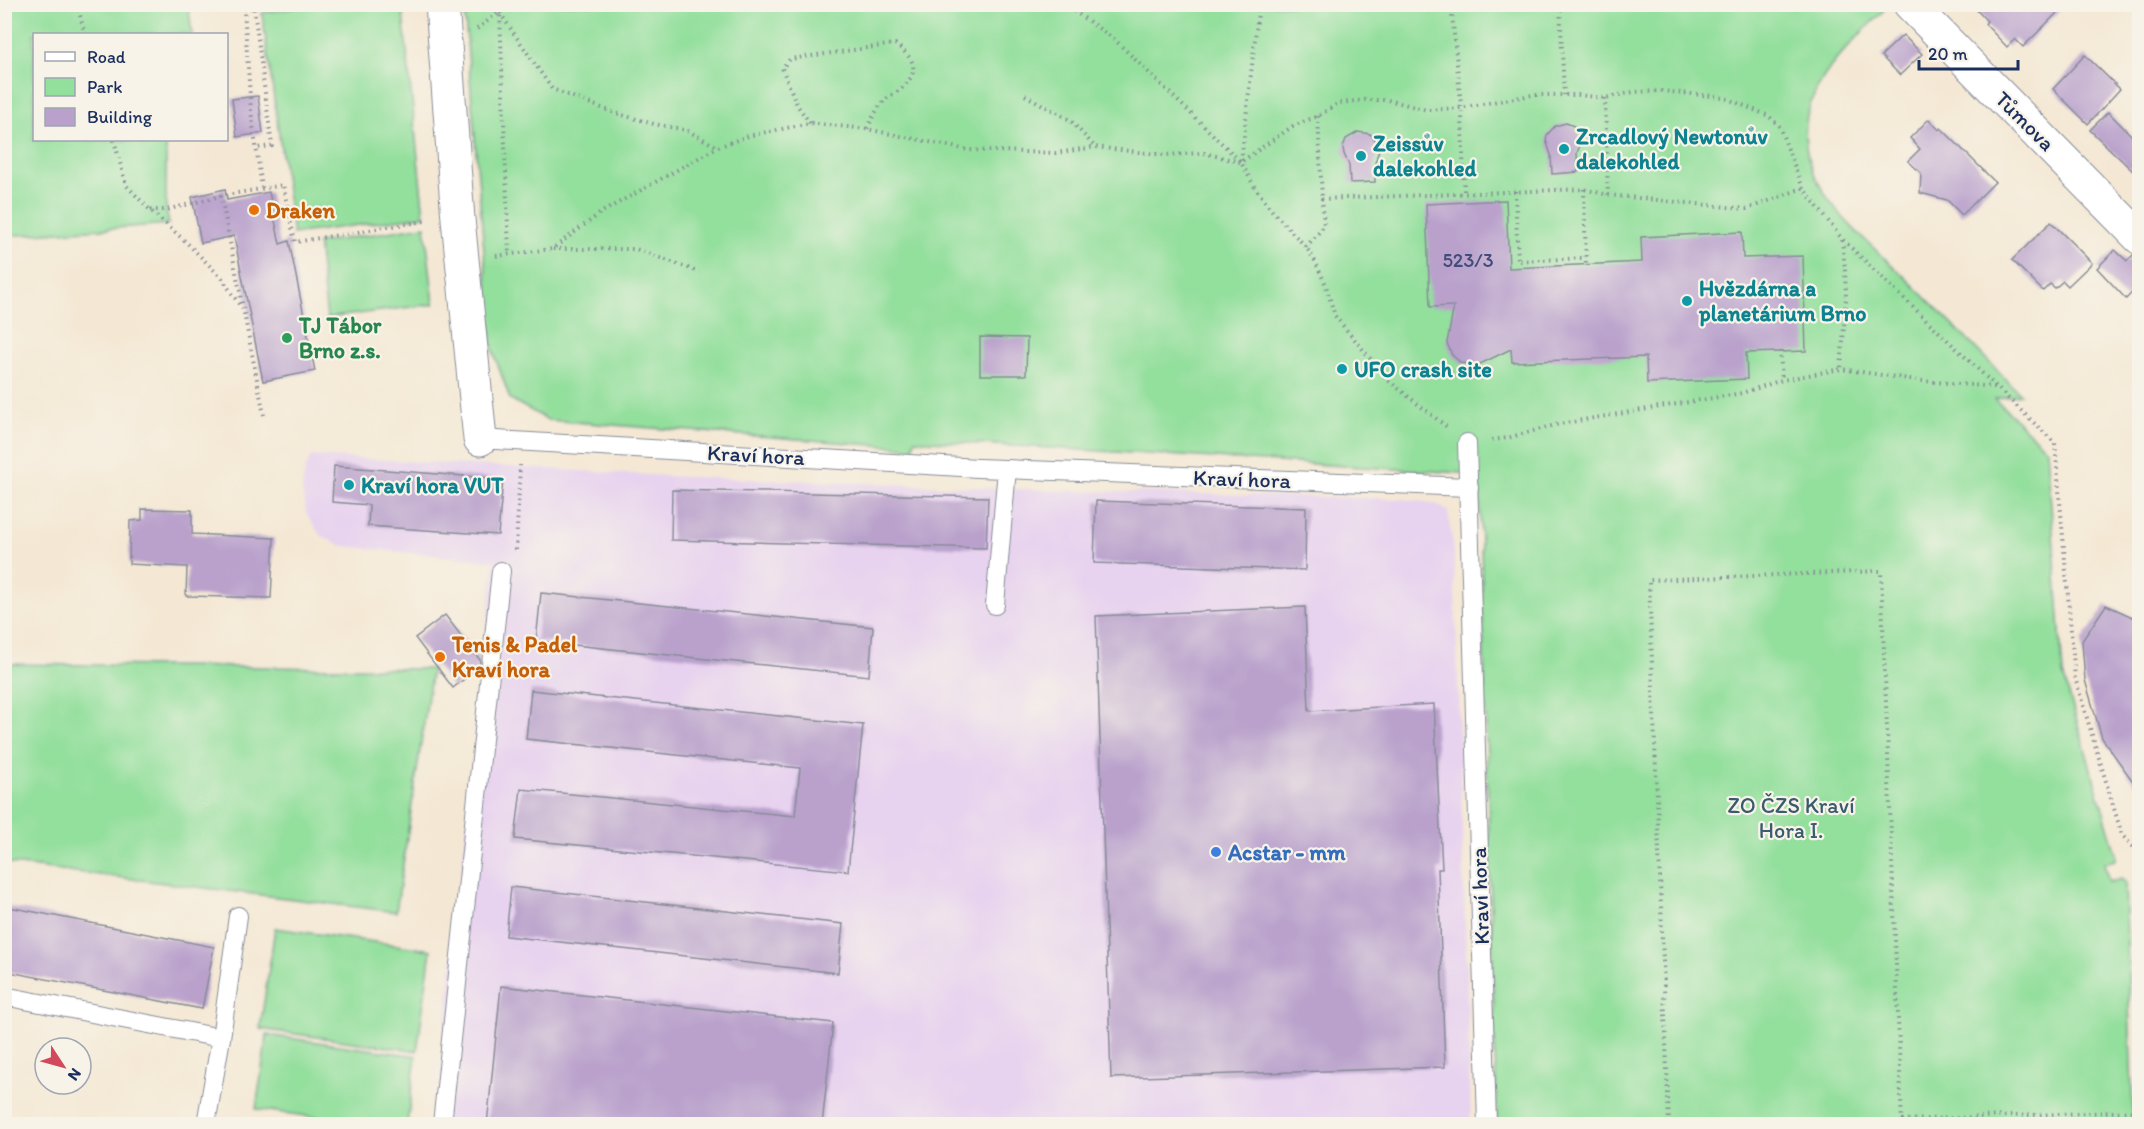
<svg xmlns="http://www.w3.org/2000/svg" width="2144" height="1129" viewBox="0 0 2144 1129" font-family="Itim,sans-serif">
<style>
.built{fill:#e7d2ef}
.green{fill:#93df9c;stroke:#57877d;stroke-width:1.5}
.building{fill:#b9a1cc}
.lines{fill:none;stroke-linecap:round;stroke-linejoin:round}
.service-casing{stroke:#888c99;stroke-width:20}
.minor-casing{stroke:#888c99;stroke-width:35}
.path{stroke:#888c99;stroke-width:4;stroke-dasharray:1.5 4.5;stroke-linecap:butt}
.service{stroke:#fff;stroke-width:18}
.minor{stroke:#fff;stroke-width:33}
.culture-dot{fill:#0f9aa8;stroke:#f7f3e8;stroke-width:2}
.food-dot{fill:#e8710a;stroke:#f7f3e8;stroke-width:2}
.leisure-dot{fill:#2e9e5b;stroke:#f7f3e8;stroke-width:2}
.shop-dot{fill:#3f7fe0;stroke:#f7f3e8;stroke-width:2}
.labels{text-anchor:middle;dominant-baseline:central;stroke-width:4.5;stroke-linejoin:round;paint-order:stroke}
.number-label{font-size:20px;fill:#424c7a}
.street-label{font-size:22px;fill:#1b2f5e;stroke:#f7f3e8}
.culture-label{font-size:22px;font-weight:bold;fill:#0d838f;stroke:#f7f3e8;text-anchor:start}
.food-label{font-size:22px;font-weight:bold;fill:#c56008;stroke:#f7f3e8;text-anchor:start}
.leisure-label{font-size:22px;font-weight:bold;fill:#27864d;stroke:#f7f3e8;text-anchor:start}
.park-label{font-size:22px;fill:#395b6e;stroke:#f7f3e8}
.shop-label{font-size:22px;font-weight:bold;fill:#366cbe;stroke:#f7f3e8;text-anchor:start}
</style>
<rect width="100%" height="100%" fill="#f7f3e8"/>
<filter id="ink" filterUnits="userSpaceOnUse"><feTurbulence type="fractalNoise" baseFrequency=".0167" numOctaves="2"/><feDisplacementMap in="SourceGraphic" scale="12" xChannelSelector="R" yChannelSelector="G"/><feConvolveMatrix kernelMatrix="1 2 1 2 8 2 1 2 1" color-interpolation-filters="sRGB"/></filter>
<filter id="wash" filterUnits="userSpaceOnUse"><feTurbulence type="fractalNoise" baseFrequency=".008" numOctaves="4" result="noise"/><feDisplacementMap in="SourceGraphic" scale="24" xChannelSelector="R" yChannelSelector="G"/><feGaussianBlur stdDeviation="1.35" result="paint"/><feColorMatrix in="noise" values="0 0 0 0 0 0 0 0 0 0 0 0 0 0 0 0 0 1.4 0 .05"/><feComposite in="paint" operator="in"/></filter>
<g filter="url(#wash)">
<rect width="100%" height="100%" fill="#f4e8d4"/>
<!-- built -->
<path class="built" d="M311,456L669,476L1047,490L1402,499L1434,503L1448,511L1454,554L1471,1124H435L494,561L342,546L320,535L306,513L302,488L305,470Z"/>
<!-- green -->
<g class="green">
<path d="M5,4L188,5L192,34H34V140H166V209L169,224L5,236Z"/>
<path d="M323,4L402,5L424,216L293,234L262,13Z"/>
<path d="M464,5H1878L1884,10C1853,42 1817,71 1807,116C1803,137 1806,160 1816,178C1836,219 1876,249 1908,280C1946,317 1983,356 2020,394L1995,399L2047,450L2063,674L2116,854V860L2104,863L2109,882L2121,879L2125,882L2133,1124H1497L1479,474L915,440L913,448L548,420L510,399L492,348Z"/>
<path d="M425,226L434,304L327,318L318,243Z"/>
<path d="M5,664L432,669L396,912L5,863Z"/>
<path d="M275,928L431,950L417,1051L260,1029Z"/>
<path d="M267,1035L416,1056L407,1124H365L256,1109Z"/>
</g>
<g id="blocks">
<!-- building -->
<g class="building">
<path d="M1971,4H2066L2023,47L2015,39L2007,47L1985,24L1987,21Z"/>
<path d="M1903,35L1922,54L1900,75L1881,56Z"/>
<path d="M2085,55L2120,89L2088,124L2053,89Z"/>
<path d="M258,96L263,133L237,137L232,99Z"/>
<path d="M2108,112L2139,143V177L2090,130Z"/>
<path d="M1929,119L1939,130L1941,128L1995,182L1962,215L1947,200L1920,193L1921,173L1908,161L1920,149L1910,138Z"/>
<path d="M1566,123L1574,126L1580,135L1581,143L1577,153L1578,172L1552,174L1551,155L1546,140L1547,135L1555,126Z"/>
<path d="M1358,132L1370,134L1378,143L1379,150L1375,163V182L1350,183L1349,165L1344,154L1343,147L1346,139Z"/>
<path d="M225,189L227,200L269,192L280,244L289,241L315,371L263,381L234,236L201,243L192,197Z"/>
<path d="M1506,200L1509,268L1642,262L1641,237L1742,232L1743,258L1803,256L1806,351L1746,353L1747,379L1647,383L1646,357L1512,362L1511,349L1478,365L1461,363L1452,355L1447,343L1454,306L1430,307L1426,204Z"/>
<path d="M2051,222L2092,263L2068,286L2063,281L2055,288L2050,284L2043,291L2012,260Z"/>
<path d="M2115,250L2127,261L2133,255L2139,256V285L2126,299L2097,268Z"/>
<path d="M980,337L1027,338L1026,375H980Z"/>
<path d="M334,466L503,479L498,535L368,526L369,505L332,502Z"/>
<path d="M672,490L988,497L986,548L671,540Z"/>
<path d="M1096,501L1306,508L1305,570L1094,563Z"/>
<path d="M142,509L192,510V534L274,538L271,598L186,596L187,567L129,564L130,521L142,520Z"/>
<path d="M541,593L873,627L869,676L536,641Z"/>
<path d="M2106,605L2139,620V790L2102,738L2085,680L2082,641Z"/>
<path d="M1305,607L1309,711L1434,704L1442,869H1438L1445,1067L1111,1078L1096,616Z"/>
<path d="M445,615L480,660L479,667L453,688L415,638Z"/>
<path d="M531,690L863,725L848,871L515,839L521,789L795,816L800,768L526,739Z"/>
<path d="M511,887L843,924L838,973L506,936Z"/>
<path d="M4,906L214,947L202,1009L4,971Z"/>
<path d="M501,986L833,1023L822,1125H487Z"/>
</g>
</g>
</g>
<g filter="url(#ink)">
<use href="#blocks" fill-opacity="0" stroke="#888c99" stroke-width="1.5"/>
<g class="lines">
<!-- service casing -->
<g class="service-casing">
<g id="service">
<path d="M480,439L978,468L1469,487"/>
<path d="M1467,443L1487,1124"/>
<path d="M995,605L1007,469"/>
<path d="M4,996L221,1038L206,1124"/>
<path d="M221,1038L238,916"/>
<path d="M442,1124L501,571"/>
</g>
</g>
<!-- minor casing -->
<g class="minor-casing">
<g id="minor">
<path d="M442,4L458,219L480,439"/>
<path d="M1910,4L2140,238"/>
</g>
</g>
<!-- path -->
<g class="path">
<path d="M77,4L85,34"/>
<path d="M502,4L500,13L509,254"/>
<path d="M1064,4L1114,39L1241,162L1293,126L1318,116L1339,103L1365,100H1388L1427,110L1460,108L1532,95H1578L1605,98L1633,92L1661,91L1723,97L1769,116L1779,126L1803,188L1842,239L1845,269L1846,299L1841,369"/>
<path d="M1259,4L1241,162L1254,186L1273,212L1306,247L1314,259L1325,283L1335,316L1389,381L1448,428"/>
<path d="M1451,4L1462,115L1464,193"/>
<path d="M1560,4L1564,95"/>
<path d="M254,9L272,146L257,148"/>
<path d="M500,13L552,89L612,112L654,124L686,130L718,147"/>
<path d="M477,29L510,4"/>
<path d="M1025,95L1070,120L1095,147"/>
<path d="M1605,98L1608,195"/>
<path d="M1318,116L1322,199"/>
<path d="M810,123L797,105L782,68L790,59L895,44C911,56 922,68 904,86C899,92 890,95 885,100C877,107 872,120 867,129"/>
<path d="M114,140L126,185L150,210L185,241L222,278L242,309"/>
<path d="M262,188L251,111L244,9L279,4"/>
<path d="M1584,189L1586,265"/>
<path d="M1515,191L1518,261L1586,258"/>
<path d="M150,210H166L221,196"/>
<path d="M1843,240L2055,443L2075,678L2122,835L2140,854"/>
<path d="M1306,247L1324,226L1322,199L1584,189L1608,195L1747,209L1803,188"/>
<path d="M553,249H636L699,272"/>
<path d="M496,256L552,249L602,212L718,147L748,136L810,123L867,129L968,150L1056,153L1095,147L1164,155L1204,153L1240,162"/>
<path d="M1780,351L1782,380"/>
<path d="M264,415L221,196L283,185L295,242L425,221"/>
<path d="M1492,440L1507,438L1559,424L1742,393L1782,380L1841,369L1923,381L1995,387"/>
<path d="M516,550L520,465"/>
<path d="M1902,1120L2140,1111"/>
<path d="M1669,1124L1649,580L1881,571L1902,1124"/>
</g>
<!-- service -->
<use href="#service" class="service"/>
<!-- minor -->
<use href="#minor" class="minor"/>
</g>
</g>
<!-- markers -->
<g class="culture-dot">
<circle cx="1564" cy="149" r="6"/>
<circle cx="1361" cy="156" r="6"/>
<circle cx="1687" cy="301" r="6"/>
<circle cx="1342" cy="369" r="6"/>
<circle cx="349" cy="485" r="6"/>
</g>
<g class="food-dot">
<circle cx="254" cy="210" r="6"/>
<circle cx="440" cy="657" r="6"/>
</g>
<circle class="leisure-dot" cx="287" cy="338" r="6"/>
<circle class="shop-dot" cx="1216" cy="852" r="6"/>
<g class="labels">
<!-- number labels -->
<g class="number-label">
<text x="1468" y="260">523/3</text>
</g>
<!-- street labels -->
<g class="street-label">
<text transform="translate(2025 121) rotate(45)">Tůmova</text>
<text transform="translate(756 455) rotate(3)">Kraví hora</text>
<text transform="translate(1242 479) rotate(2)">Kraví hora</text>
<text transform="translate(1480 896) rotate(-92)">Kraví hora</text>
</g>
<!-- culture labels -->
<g class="culture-label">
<text x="1576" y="136">Zrcadlový Newtonův<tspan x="1576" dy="25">dalekohled</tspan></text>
<text x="1373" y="143">Zeissův<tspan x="1373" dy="25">dalekohled</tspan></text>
<text x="1699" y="288">Hvězdárna a<tspan x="1699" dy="25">planetárium Brno</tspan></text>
<text x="1354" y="369">UFO crash site</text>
<text x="361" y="485">Kraví hora VUT</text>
</g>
<!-- food labels -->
<g class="food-label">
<text x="266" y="210">Draken</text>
<text x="452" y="644">Tenis &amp; Padel<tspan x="452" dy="25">Kraví hora</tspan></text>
</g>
<!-- leisure labels -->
<g class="leisure-label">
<text x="299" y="325">TJ Tábor<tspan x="299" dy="25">Brno z.s.</tspan></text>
</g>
<!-- park labels -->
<g class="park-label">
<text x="1791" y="805">ZO ČZS Kraví<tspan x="1791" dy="25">Hora I.</tspan></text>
</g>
<!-- shop labels -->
<g class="shop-label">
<text x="1228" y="852">Acstar - mm</text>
</g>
</g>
<!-- margin -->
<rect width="2144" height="1129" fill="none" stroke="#f7f3e8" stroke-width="24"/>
<!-- legend -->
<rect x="33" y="33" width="195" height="108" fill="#f7f3e8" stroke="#9fa5b1" stroke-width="1.5"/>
<rect x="45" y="52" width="30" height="9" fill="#ffffff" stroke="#9fa5b1" stroke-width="1.5"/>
<text x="87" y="63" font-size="18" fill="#1b2f5e">Road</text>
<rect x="45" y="78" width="30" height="18" fill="#93df9c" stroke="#9fa5b1" stroke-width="1.5"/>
<text x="87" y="93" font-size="18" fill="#1b2f5e">Park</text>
<rect x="45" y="108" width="30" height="18" fill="#b9a1cc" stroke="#9fa5b1" stroke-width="1.5"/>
<text x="87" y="123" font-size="18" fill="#1b2f5e">Building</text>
<!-- north arrow -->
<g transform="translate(63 1066) rotate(126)"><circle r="28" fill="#f7f3e8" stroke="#9fa5b1" stroke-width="1.5"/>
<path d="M0-4.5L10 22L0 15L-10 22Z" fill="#d1495b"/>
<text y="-9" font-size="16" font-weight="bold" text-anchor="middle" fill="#1b2f5e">N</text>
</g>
<!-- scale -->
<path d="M1919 60v9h99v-9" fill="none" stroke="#1b2f5e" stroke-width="3"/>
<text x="1928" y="60" font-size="18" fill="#1b2f5e" stroke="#f7f3e8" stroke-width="4.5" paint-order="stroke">20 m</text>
</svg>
